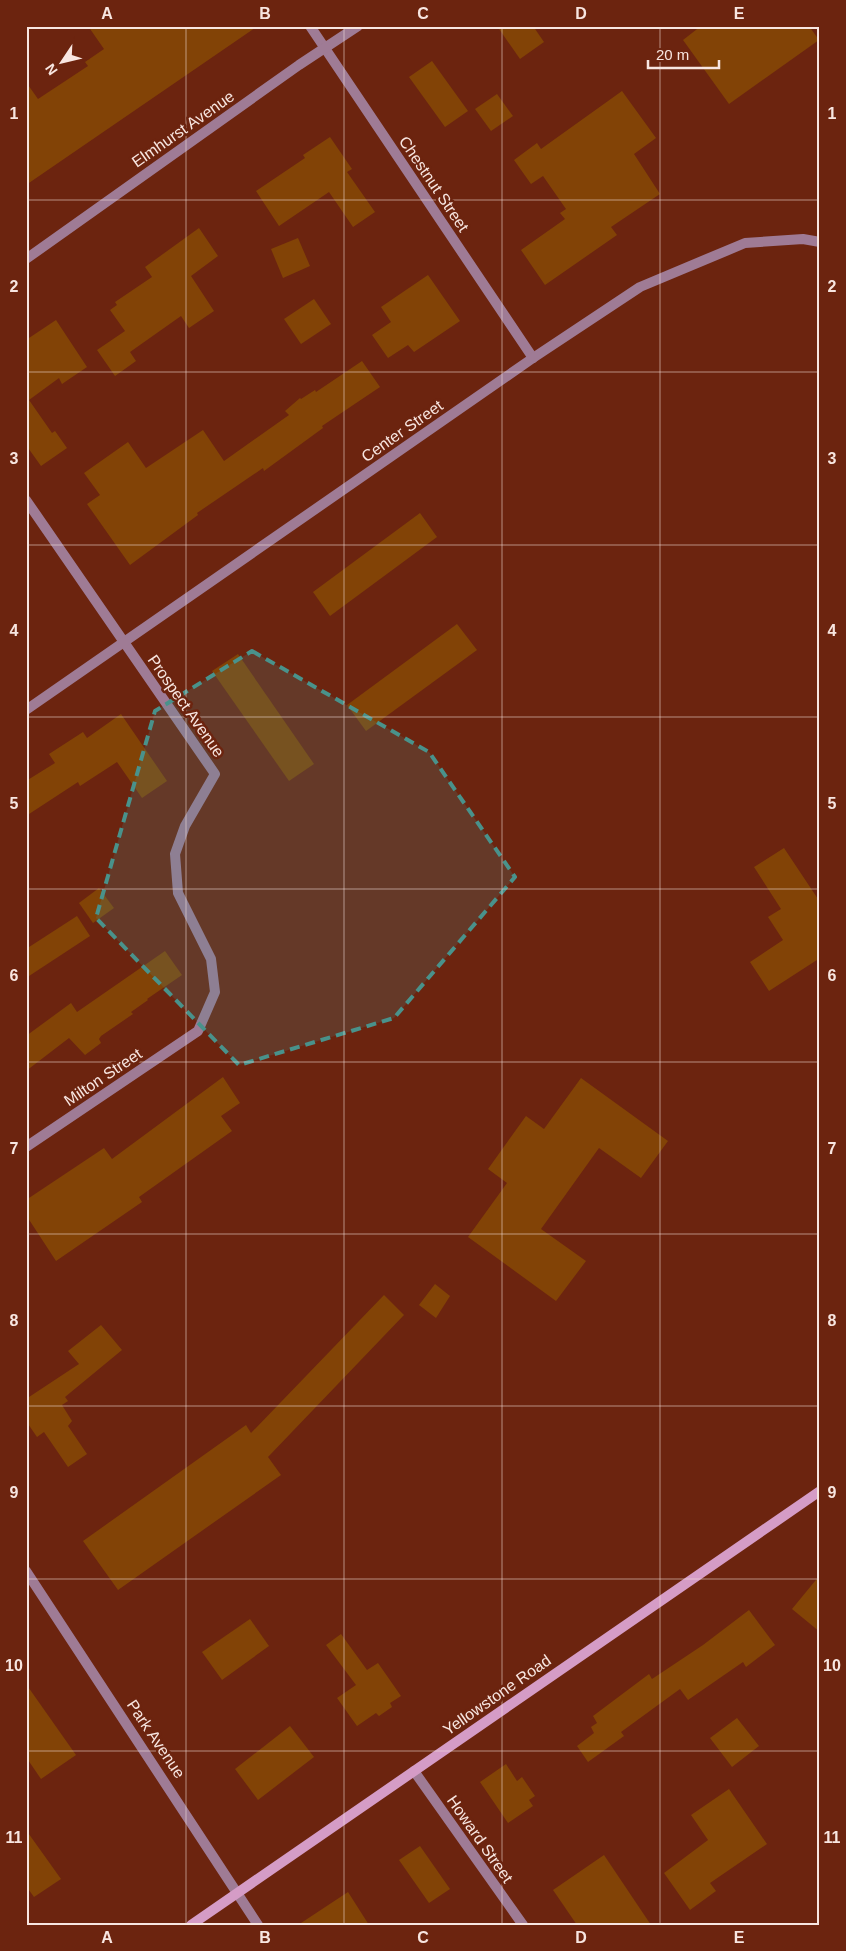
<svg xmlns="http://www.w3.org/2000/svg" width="846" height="1951" viewBox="0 0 846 1951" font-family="Arial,sans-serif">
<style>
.building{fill:#824306}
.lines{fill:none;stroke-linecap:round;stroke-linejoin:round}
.street{stroke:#9f7b95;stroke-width:10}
.secondary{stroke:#d59cc6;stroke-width:10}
.marked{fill:#49928b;fill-opacity:0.2;stroke:#49928b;stroke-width:4;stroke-dasharray:10 6;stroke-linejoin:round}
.grid{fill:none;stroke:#f8e6e1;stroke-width:1;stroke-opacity:0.55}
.labels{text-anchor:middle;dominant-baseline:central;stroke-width:5;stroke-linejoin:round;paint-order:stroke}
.street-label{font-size:16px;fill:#f8e6e1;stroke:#6c240f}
.neatline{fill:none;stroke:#f8e6e1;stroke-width:2}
.grid-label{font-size:16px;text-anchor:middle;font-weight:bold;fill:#f8e6e1}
</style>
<rect width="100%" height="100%" fill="#6c240f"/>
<!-- building -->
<g class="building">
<path d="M88,26H258L26,185V82L38,99L88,66L85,62L104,49Z"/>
<path d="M497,26H533L544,42L520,59Z"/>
<path d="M701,26H809L819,40L729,104L683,40Z"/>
<path d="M432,61L468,111L445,127L409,77Z"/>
<path d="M622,91L656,138L634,154L660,194L611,227L617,235L545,285L521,250L565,219L560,213L566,209L543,176L531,184L514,160L537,143L541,149Z"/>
<path d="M497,94L513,116L491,131L475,109Z"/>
<path d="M330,137L352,169L347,172L375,212L353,227L329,192L279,226L256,191L305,158L303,155Z"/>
<path d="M199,228L218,256L191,276L214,311L189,328L181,316L130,352L136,361L115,376L97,350L125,331L110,310L117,305L115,302L152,277L145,267Z"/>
<path d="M298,238L310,266L283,278L271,249Z"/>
<path d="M428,275L460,321L414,352L408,345L388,358L372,335L391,322L381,307Z"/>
<path d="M314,299L331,324L301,344L284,319Z"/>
<path d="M56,320L87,367L62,384L59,378L29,400L52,433L55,431L67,448L41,466L26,445V340Z"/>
<path d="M362,361L380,387L322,426L323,428L264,471L263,468L197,513L198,515L130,565L87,504L100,495L84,473L128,442L146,468L203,430L224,461L289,415L285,411L300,398L301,399L315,390L316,392Z"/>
<path d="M420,513L437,537L330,616L313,592Z"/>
<path d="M457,624L477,650L366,731L347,705Z"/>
<path d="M238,654L314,764L289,781L212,671Z"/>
<path d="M121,714L167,781L142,798L117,762L80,786L78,782L26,816V781L55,763L49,754L83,732L87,738Z"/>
<path d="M784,848L820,902V958L769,991L750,962L783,940L768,917L781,909L754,867Z"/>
<path d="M99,888L114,908L93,923L79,903Z"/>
<path d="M77,916L90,936L26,978V949Z"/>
<path d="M165,951L182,975L147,999L148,1000L131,1012L133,1014L101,1036L99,1039L101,1043L85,1055L69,1038L26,1071V1036L71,1003L77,1012Z"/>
<path d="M223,1077L240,1103L221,1116L232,1131L139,1197L142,1202L56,1261L26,1215V1200L104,1148L112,1159Z"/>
<path d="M581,1078L668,1141L641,1178L599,1148L541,1229L586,1261L556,1301L468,1237L507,1183L488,1169L526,1116L544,1129Z"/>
<path d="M435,1284L450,1296L436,1318L419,1305Z"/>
<path d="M384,1295L404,1315L268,1457L281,1475L118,1590L83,1541L246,1425L251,1433Z"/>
<path d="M101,1325L122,1350L65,1397L68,1401L62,1405L72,1421L68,1426L87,1454L68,1467L44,1432L37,1437L26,1421V1399L79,1364L68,1351Z"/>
<path d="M820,1575V1632L792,1609Z"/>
<path d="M749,1610L775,1645L746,1667L743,1662L688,1700L680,1689L621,1732L624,1736L588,1762L577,1746L594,1733L591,1727L597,1723L593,1716L649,1674L652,1679L703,1645Z"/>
<path d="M250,1619L269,1646L222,1680L202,1652Z"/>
<path d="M341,1634L367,1670L378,1663L401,1696L390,1703L392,1707L379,1716L376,1713L357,1726L337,1698L356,1685L326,1645Z"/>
<path d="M26,1684L76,1755L41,1779L26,1757Z"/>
<path d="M737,1718L759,1746L732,1767L710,1738Z"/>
<path d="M290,1726L314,1757L258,1800L235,1769Z"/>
<path d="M506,1764L517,1781L522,1777L535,1796L529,1800L533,1806L508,1823L480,1782Z"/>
<path d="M729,1789L767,1844L710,1883L716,1891L690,1910L664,1873L708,1840L691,1815Z"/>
<path d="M26,1830L61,1879L34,1897L26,1886Z"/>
<path d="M420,1846L450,1889L429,1903L399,1860Z"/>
<path d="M604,1855L651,1925H577L553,1890Z"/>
<path d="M348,1892L369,1925H298Z"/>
</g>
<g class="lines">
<!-- street -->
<g class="street">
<path d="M310,26L533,358"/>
<path d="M26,259L299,65L358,26"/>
<path d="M26,500L215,774L185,826L175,854L178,893L211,959L215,992L198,1031L26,1147"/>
<path d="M26,710L533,358L640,287L745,243L803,239L820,242"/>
<path d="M26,1571L258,1925"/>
<path d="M414,1771L523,1925"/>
</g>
<!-- secondary -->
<path class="secondary" d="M191,1925L820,1491"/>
</g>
<!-- marked area -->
<path class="marked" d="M252,651L429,752L515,877L394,1018L239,1065L96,918L155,711Z"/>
<!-- grid -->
<path class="grid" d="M186,26V1925M344,26V1925M502,26V1925M660,26V1925M26,200H820M26,372H820M26,545H820M26,717H820M26,889H820M26,1062H820M26,1234H820M26,1406H820M26,1579H820M26,1751H820"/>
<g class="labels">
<!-- street labels -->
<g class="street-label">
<text transform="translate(183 129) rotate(-35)">Elmhurst Avenue</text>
<text transform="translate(434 184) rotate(56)">Chestnut Street</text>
<text transform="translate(402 431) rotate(-35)">Center Street</text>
<text transform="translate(186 706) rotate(55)">Prospect Avenue</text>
<text transform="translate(103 1077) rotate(-34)">Milton Street</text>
<text transform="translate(497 1695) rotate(-35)">Yellowstone Road</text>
<text transform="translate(156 1739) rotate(56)">Park Avenue</text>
<text transform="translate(480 1839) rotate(55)">Howard Street</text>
</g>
</g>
<!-- border -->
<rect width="846" height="1951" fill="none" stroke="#6c240f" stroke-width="55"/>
<!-- north arrow -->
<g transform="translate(62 62) rotate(235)" stroke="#6c240f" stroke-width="4" paint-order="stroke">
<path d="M0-4L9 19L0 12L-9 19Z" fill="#f8e6e1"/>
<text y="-8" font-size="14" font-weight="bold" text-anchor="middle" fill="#f8e6e1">N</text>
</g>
<!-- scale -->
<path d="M648 60v8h71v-8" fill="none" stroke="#f8e6e1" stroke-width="2.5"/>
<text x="656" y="60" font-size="15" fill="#f8e6e1" stroke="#6c240f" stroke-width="4" paint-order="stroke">20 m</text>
<rect x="28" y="28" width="790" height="1896" class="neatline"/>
<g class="grid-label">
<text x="107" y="19">A</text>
<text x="265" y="19">B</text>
<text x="423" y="19">C</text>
<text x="581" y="19">D</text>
<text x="739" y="19">E</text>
<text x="14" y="119">1</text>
<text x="832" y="119">1</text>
<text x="14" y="292">2</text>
<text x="832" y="292">2</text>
<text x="14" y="464">3</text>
<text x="832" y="464">3</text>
<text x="14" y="636">4</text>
<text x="832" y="636">4</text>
<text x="14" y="809">5</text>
<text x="832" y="809">5</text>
<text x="14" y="981">6</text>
<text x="832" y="981">6</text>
<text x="14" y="1154">7</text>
<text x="832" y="1154">7</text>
<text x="14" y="1326">8</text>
<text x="832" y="1326">8</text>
<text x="14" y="1498">9</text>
<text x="832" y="1498">9</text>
<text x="14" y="1671">10</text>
<text x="832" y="1671">10</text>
<text x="14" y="1843">11</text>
<text x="832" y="1843">11</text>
<text x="107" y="1943">A</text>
<text x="265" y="1943">B</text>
<text x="423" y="1943">C</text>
<text x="581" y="1943">D</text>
<text x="739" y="1943">E</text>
</g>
</svg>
